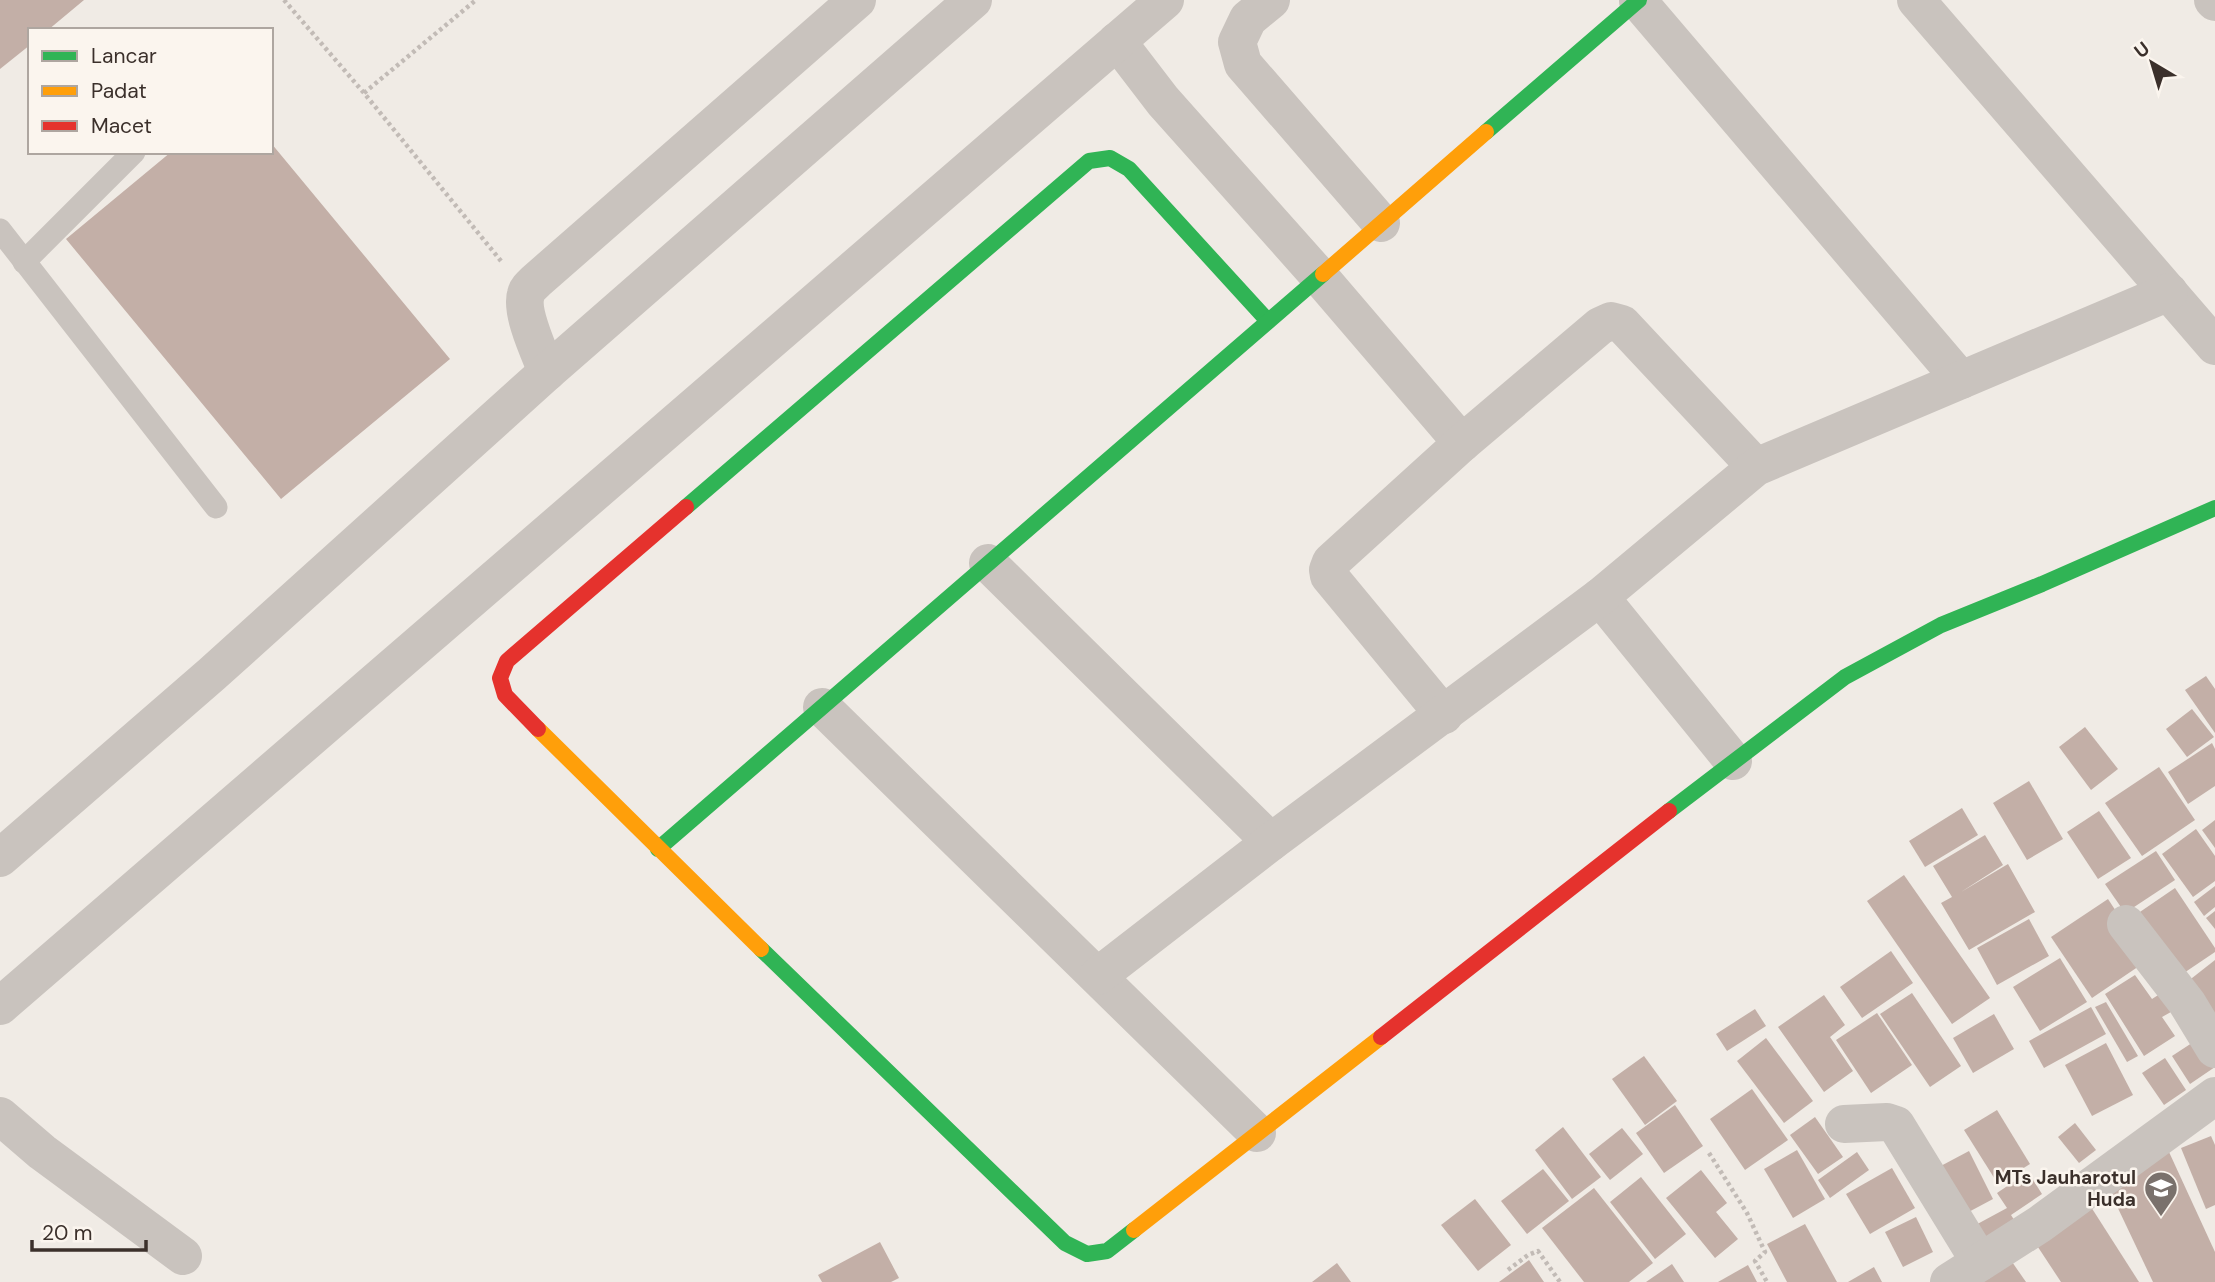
<svg xmlns="http://www.w3.org/2000/svg" width="2215" height="1282" viewBox="0 0 2215 1282" font-family="'DM Sans',sans-serif">
<style>
.building{fill:#c3afa7}
.lines{fill:none;stroke-linecap:round;stroke-linejoin:round}
.path{stroke:#c2bbb6;stroke-width:4.5;stroke-dasharray:3.5 3.5;stroke-linecap:butt}
.lane{stroke:#c9c3be;stroke-width:23}
.street{stroke:#c9c3be;stroke-width:38}
.fast{stroke:#30b455;stroke-width:16}
.slow{stroke:#ff9f0a;stroke-width:16}
.jam{stroke:#e5322d;stroke-width:16}
.labels{text-anchor:middle;dominant-baseline:central;stroke-width:5;stroke-linejoin:round;paint-order:stroke}
.poi-label{font-size:19px;font-weight:bold;fill:#3b302b;stroke:#fbf5ee;text-anchor:end}
</style>
<rect width="100%" height="100%" fill="#f0ebe5"/>
<!-- building -->
<g class="building">
<path d="M0,0H84L48,30H30V45L0,69Z"/>
<path d="M271,143L450,359L281,499L66,239L171,152H271Z"/>
<path d="M2206,676L2215,689V733L2185,690Z"/>
<path d="M2192,709L2214,737L2187,757L2166,729Z"/>
<path d="M2085,727L2118,769L2091,790L2059,747Z"/>
<path d="M2212,743L2215,749V786L2188,804L2168,772Z"/>
<path d="M2159,767L2195,820L2142,856L2105,803Z"/>
<path d="M2029,781L2063,839L2027,860L1993,803Z"/>
<path d="M1962,808L1978,835L1925,867L1909,841Z"/>
<path d="M2099,811L2131,858L2098,879L2067,832Z"/>
<path d="M2215,820V848L2202,830Z"/>
<path d="M2196,829L2215,856V881L2193,897L2162,854Z"/>
<path d="M1985,835L2003,865L1961,892L2008,864L2035,912L1969,950L1941,903L1952,897L1933,866Z"/>
<path d="M2156,851L2175,880L2125,913L2105,884Z"/>
<path d="M1904,875L1990,998L1952,1024L1867,901Z"/>
<path d="M2215,886V907L2204,916L2194,902Z"/>
<path d="M2175,888L2215,948V952L2175,979L2134,916Z"/>
<path d="M2108,899L2148,960L2092,998L2051,937Z"/>
<path d="M2215,911V929L2206,918Z"/>
<path d="M2029,919L2049,956L1997,985L1977,948Z"/>
<path d="M1891,951L1913,983L1862,1018L1840,987Z"/>
<path d="M2060,958L2087,1002L2040,1031L2013,987Z"/>
<path d="M2215,960V1018L2187,982Z"/>
<path d="M2135,975L2152,999L2166,990L2178,1008L2162,1017L2175,1036L2144,1056L2105,994Z"/>
<path d="M1912,993L1961,1066L1930,1087L1880,1014Z"/>
<path d="M1824,995L1845,1025L1830,1037L1853,1071L1824,1092L1778,1027Z"/>
<path d="M2106,1002L2138,1056L2127,1062L2095,1007Z"/>
<path d="M2091,1007L2106,1034L2044,1068L2029,1041Z"/>
<path d="M1755,1009L1766,1026L1727,1051L1716,1034Z"/>
<path d="M1877,1013L1912,1065L1871,1093L1836,1040Z"/>
<path d="M1994,1014L2014,1049L1973,1073L1953,1038Z"/>
<path d="M1766,1038L1813,1101L1784,1123L1737,1061Z"/>
<path d="M2198,1039L2215,1067L2190,1084L2172,1056Z"/>
<path d="M2106,1043L2133,1095L2092,1116L2065,1065Z"/>
<path d="M1644,1056L1677,1101L1645,1125L1612,1079Z"/>
<path d="M2165,1058L2186,1090L2164,1105L2142,1073Z"/>
<path d="M1752,1089L1788,1140L1745,1170L1710,1119Z"/>
<path d="M1675,1105L1703,1146L1664,1173L1636,1133Z"/>
<path d="M1997,1110L2030,1164L1998,1184L1964,1130Z"/>
<path d="M1815,1117L1843,1157L1818,1174L1790,1135Z"/>
<path d="M2075,1123L2096,1150L2079,1163L2058,1137Z"/>
<path d="M1563,1127L1601,1177L1572,1199L1535,1150Z"/>
<path d="M1622,1128L1643,1154L1610,1180L1589,1154Z"/>
<path d="M2211,1136L2215,1145V1205L2206,1209L2181,1148Z"/>
<path d="M1797,1150L1825,1199L1793,1218L1764,1169Z"/>
<path d="M1969,1151L1993,1199L1963,1215L1937,1168Z"/>
<path d="M1857,1152L1869,1170L1830,1198L1818,1180Z"/>
<path d="M2169,1152L2215,1252V1282H2153L2106,1183Z"/>
<path d="M1892,1168L1915,1208L1870,1234L1846,1194Z"/>
<path d="M1543,1169L1569,1201L1527,1234L1501,1201Z"/>
<path d="M1701,1170L1727,1203L1716,1212L1738,1239L1715,1258L1666,1198Z"/>
<path d="M2028,1172L2042,1194L2011,1215L2018,1226L1981,1247L1970,1228L2007,1208L1997,1193Z"/>
<path d="M1641,1177L1686,1234L1655,1259L1610,1202Z"/>
<path d="M1594,1188L1653,1263L1629,1282H1584L1542,1228Z"/>
<path d="M2084,1196L2139,1282H2061L2030,1235Z"/>
<path d="M1475,1199L1511,1245L1478,1271L1441,1225Z"/>
<path d="M1916,1217L1933,1252L1903,1267L1885,1232Z"/>
<path d="M1805,1224L1837,1282H1787L1767,1244Z"/>
<path d="M880,1242L899,1278L891,1282H822L818,1275Z"/>
<path d="M2010,1259L2026,1282H1976Z"/>
<path d="M1529,1260L1544,1282H1499Z"/>
<path d="M1337,1263L1351,1282H1312Z"/>
<path d="M1672,1264L1684,1282H1646Z"/>
<path d="M1748,1265L1757,1282H1718Z"/>
<path d="M1874,1267L1882,1282H1848Z"/>
</g>
<g class="lines">
<!-- path -->
<g class="path">
<path d="M284,0L364,93L501,261"/>
<path d="M364,93L476,0"/>
<path d="M1709,1153L1747,1213L1765,1252L1755,1261L1767,1282"/>
<path d="M1508,1270L1528,1255L1538,1251L1560,1282"/>
</g>
<!-- lane -->
<g class="lane">
<path d="M0,230L216,507"/>
<path d="M24,262L134,152"/>
</g>
<!-- street -->
<g class="street">
<path d="M1271,0L1248,19L1237,42L1243,64L1381,223"/>
<path d="M1916,0L2215,346"/>
<path d="M2213,0L2215,2"/>
<path d="M1638,1L1961,380"/>
<path d="M1117,41L1163,101L1319,276L1462,443"/>
<path d="M547,372C540,354 520,312 526,294C527,289 532,285 536,281L857,0"/>
<path d="M988,563L1271,842"/>
<path d="M1600,597L1733,761"/>
<path d="M822,707L1257,1133"/>
<path d="M1444,715L1329,576L1328,570L1331,562L1462,443L1600,326L1611,321L1622,324L1756,467"/>
<path d="M0,858L212,674L547,372L973,0"/>
<path d="M2126,924L2187,1003L2215,1049"/>
<path d="M1098,976L1271,842L1600,597L1756,467L2169,292"/>
<path d="M0,1006L1165,0"/>
<path d="M0,1116L42,1152L183,1256"/>
<path d="M1844,1124L1887,1122L1896,1125L1980,1262"/>
<path d="M1949,1282L2040,1224L2215,1096"/>
</g>
<!-- fast -->
<g class="fast">
<path d="M1486,132L1639,0"/>
<path d="M686,507L1089,161L1110,158L1129,169L1268,321"/>
<path d="M1669,811L1845,677L1941,625L2042,584L2215,508"/>
<path d="M658,849L1323,274"/>
<path d="M761,949L1065,1243L1087,1254L1107,1251L1134,1230"/>
</g>
<!-- slow -->
<g class="slow">
<path d="M1323,274L1486,132"/>
<path d="M538,729L761,949"/>
<path d="M1134,1230L1381,1037"/>
</g>
<!-- jam -->
<g class="jam">
<path d="M538,729L505,695L500,678L507,661L686,507"/>
<path d="M1381,1037L1669,811"/>
</g>
</g>
<!-- icons -->
<defs>
<g id="school-pin" transform="scale(1.75)"><path d="M0 17L-7.5 6A9.5 9.5 0 1 1 7.5 6Z" fill="#7a716c" stroke="#fbf5ee"/><path d="M0-5L7-2L0 1L-7-2ZM-4 1L0 2.5L4 1V4Q0 6-4 4Z" fill="#fff"/></g>
</defs>
<g fill-rule="evenodd">
<use href="#school-pin" x="2161" y="1188"/>
</g>
<g class="labels">
<!-- poi labels -->
<g class="poi-label">
<text x="2136" y="1177">MTs Jauharotul<tspan x="2136" dy="22">Huda</tspan></text>
</g>
</g>
<!-- legend -->
<rect x="28" y="28" width="245" height="126" fill="#fbf5ee" stroke="#aea6a0" stroke-width="2"/>
<rect x="42" y="51" width="35" height="10" fill="#30b455" stroke="#aea6a0" stroke-width="2"/>
<text x="91" y="63" font-size="21" fill="#3b302b">Lancar</text>
<rect x="42" y="86" width="35" height="10" fill="#ff9f0a" stroke="#aea6a0" stroke-width="2"/>
<text x="91" y="98" font-size="21" fill="#3b302b">Padat</text>
<rect x="42" y="121" width="35" height="10" fill="#e5322d" stroke="#aea6a0" stroke-width="2"/>
<text x="91" y="133" font-size="21" fill="#3b302b">Macet</text>
<!-- north arrow -->
<g transform="translate(2152 63) rotate(322)" stroke="#fbf5ee" stroke-width="5" paint-order="stroke">
<path d="M0-5L12 26L0 18L-12 26Z" fill="#3b302b"/>
<text y="-10" font-size="19" font-weight="bold" text-anchor="middle" fill="#3b302b">U</text>
</g>
<!-- scale -->
<path d="M32 1240v10h114v-10" fill="none" stroke="#3b302b" stroke-width="3.5"/>
<text x="42" y="1240" font-size="21" fill="#3b302b" stroke="#fbf5ee" stroke-width="5" paint-order="stroke">20 m</text>
</svg>
